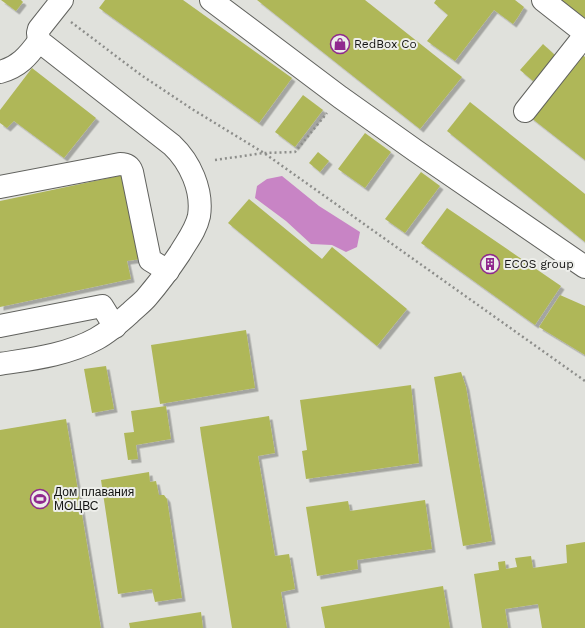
<svg xmlns="http://www.w3.org/2000/svg" width="585" height="628" viewBox="0 0 585 628" font-family="'Work Sans',sans-serif">
<style>
.forest{fill:#c884c5}
.building{fill:#afb759;filter:url(#shadow)}
.lines{fill:none;stroke-linecap:round;stroke-linejoin:round}
.minor-casing{stroke:#61625e;stroke-width:24}
.path{stroke:#8d8e8b;stroke-width:2.5;stroke-dasharray:2 3;stroke-linecap:butt}
.minor{stroke:#fff;stroke-width:22}
.labels{text-anchor:middle;dominant-baseline:central;stroke-width:4;stroke-linejoin:round;paint-order:stroke}
.poi-label{font-size:12px;fill:#141413;stroke:#edeeea;text-anchor:start}
</style>
<defs>
<filter id="shadow"><feDropShadow dx="3.5" dy="3.5" stdDeviation="0" flood-color="#0004"/></filter>
</defs>
<rect width="100%" height="100%" fill="#e0e1dc"/>
<!-- forest -->
<path class="forest" d="M282,176L319,206L360,232L357,247L346,252L332,245L311,244L286,221L255,198L257,186L267,179Z"/>
<!-- building -->
<g class="building">
<path d="M1,0H21L23,2L16,11Z"/>
<path d="M105,0H183L292,78L259,123L99,8Z"/>
<path d="M257,0H365L462,77L420,129Z"/>
<path d="M436,0H515L524,7L518,17L513,24L494,10L455,61L427,41L448,15L434,3Z"/>
<path d="M561,0H585V18Z"/>
<path d="M543,44L556,56L533,81L520,70Z"/>
<path d="M579,52L585,57V160L530,117Z"/>
<path d="M32,68L96,118L64,158L14,121L7,128L0,123V110Z"/>
<path d="M303,95L323,110L295,147L275,132Z"/>
<path d="M470,102L585,194V242L447,131Z"/>
<path d="M365,133L391,152L365,188L338,169Z"/>
<path d="M318,152L329,161L320,172L309,163Z"/>
<path d="M421,172L440,186L405,233L385,219Z"/>
<path d="M123,175L141,259L127,261L131,279L0,307V201Z"/>
<path d="M249,199L322,259L332,247L407,309L377,346L228,223Z"/>
<path d="M447,208L561,286L535,325L421,243Z"/>
<path d="M560,295L585,306V355L539,327Z"/>
<path d="M246,330L255,388L160,404L151,345Z"/>
<path d="M106,366L114,409L92,413L84,369Z"/>
<path d="M461,372L466,387L492,541L463,546L434,377Z"/>
<path d="M411,385L419,463L306,479L302,451L307,450L300,400Z"/>
<path d="M166,406L171,439L136,445L138,459L128,460L124,433L134,432L131,411Z"/>
<path d="M269,416L275,453L258,456L275,556L289,554L295,589L281,592L287,628H232L201,435L200,427Z"/>
<path d="M66,419L101,628H0V430Z"/>
<path d="M149,472L150,482L156,481L159,495H164L167,499L182,598L155,602L152,589L118,594L101,480Z"/>
<path d="M425,500L432,549L357,560L358,569L317,576L306,507L348,501L350,511Z"/>
<path d="M585,542V628H542L538,604L505,609L508,628H482L474,574L499,570L498,562L505,561L506,569L517,567L515,558L531,556L533,568L567,563L566,545Z"/>
<path d="M443,586L450,628H325L321,607Z"/>
<path d="M201,612L203,628H130L129,623Z"/>
</g>
<g class="lines">
<!-- minor casing -->
<g class="minor-casing">
<g id="minor">
<path d="M211,0L340,97L416,151L585,267"/>
<path d="M543,0L585,33"/>
<path d="M0,72C19,67 28,56 39,41"/>
<path d="M525,111L585,35"/>
<path d="M0,187L120,164C127,164 130,166 132,172L150,260L168,271"/>
<path d="M0,326L102,306L115,327"/>
<path d="M0,364C32,359 67,355 96,339C109,332 119,323 130,313C135,308 142,303 147,297C159,283 170,268 180,253C187,241 196,230 199,216C203,190 190,162 172,145L39,41L38,33L39,29L62,0"/>
</g>
</g>
<!-- path -->
<g class="path">
<path d="M71,22L141,75L192,109L264,153L585,381"/>
<path d="M215,160L264,153L295,152L327,113"/>
</g>
<!-- minor -->
<use href="#minor" class="minor"/>
</g>
<!-- icons -->
<defs>
<g id="shop-ring" transform="scale(1)"><circle r="9.5" fill="#edeeea" stroke="#90298e" stroke-width="1.5"/><path d="M-5-2.5h2.3a2.7 3.5 0 0 1 5.4 0H5L5.5 6h-11ZM-1.5-2.5h3a1.5 2.3 0 0 0-3 0Z" fill="#90298e"/></g>
<g id="building-ring" transform="scale(1)"><circle r="9.5" fill="#edeeea" stroke="#90298e" stroke-width="1.5"/><path d="M-4-6H4V6H1V3H-1V6H-4ZM-2.5-4.3h1.7v1.8h-1.7ZM.8-4.3h1.7v1.8H.8ZM-2.5-1h1.7V.8h-1.7ZM.8-1h1.7V.8H.8Z" fill="#90298e"/></g>
<g id="stadium-ring" transform="scale(1)"><circle r="9.5" fill="#edeeea" stroke="#90298e" stroke-width="1.5"/><path d="M0-5a6.5 5 0 1 0 0 10a6.5 5 0 1 0 0-10ZM-3.5-1.8h7v3.6h-7Z" fill="#90298e"/></g>
</defs>
<g fill-rule="evenodd">
<use href="#shop-ring" x="340" y="44"/>
<use href="#building-ring" x="490" y="264"/>
<use href="#stadium-ring" x="40" y="499"/>
</g>
<g class="labels">
<!-- poi labels -->
<g class="poi-label">
<text x="354" y="44">RedBox Co</text>
<text x="504" y="264">ECOS group</text>
<text x="54" y="492">Дом плавания<tspan x="54" dy="14">МОЦВС</tspan></text>
</g>
</g>
</svg>
